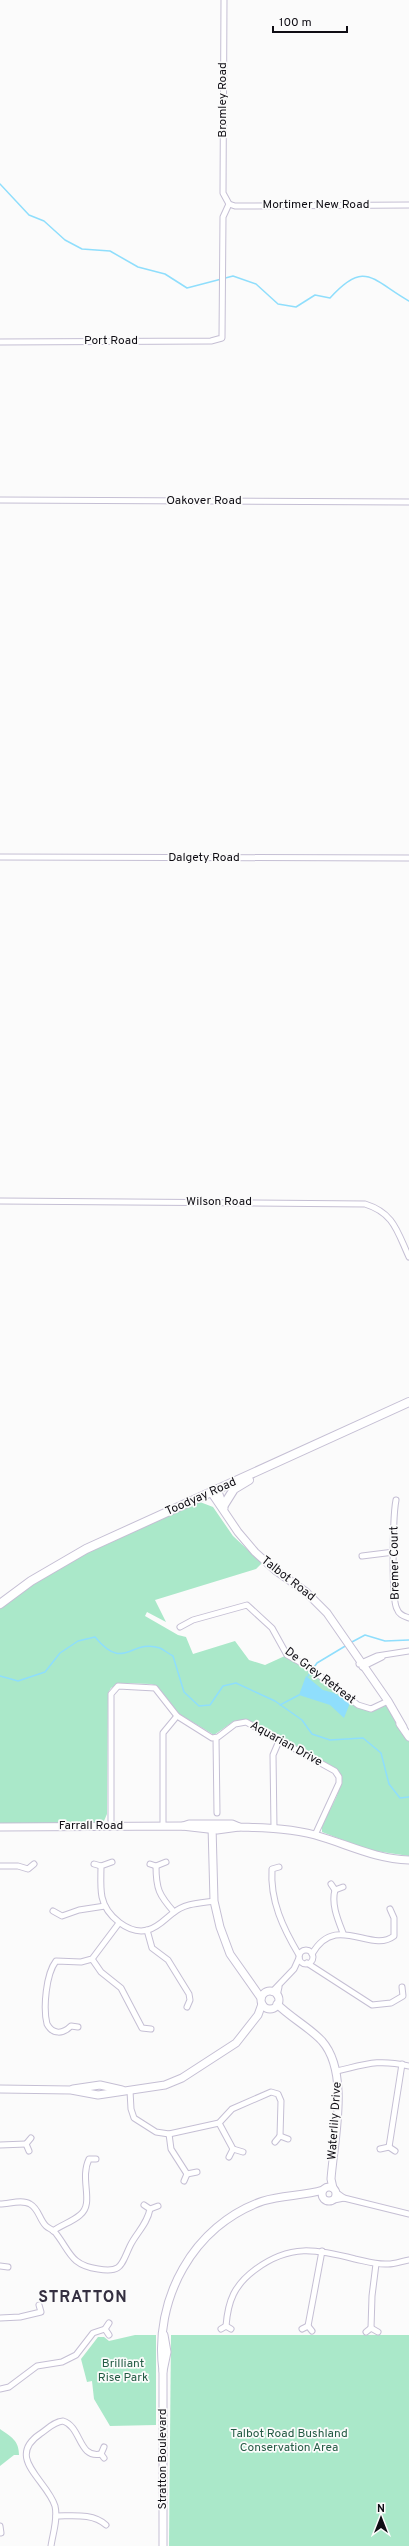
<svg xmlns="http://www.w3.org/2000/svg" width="409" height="2546" viewBox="0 0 409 2546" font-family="Overpass,sans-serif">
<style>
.green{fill:#aae8c9}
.water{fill:#8fdefc}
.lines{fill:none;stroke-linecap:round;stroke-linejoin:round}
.stream{stroke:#8fdefc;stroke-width:1.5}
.street-casing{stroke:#c5bfd4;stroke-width:7}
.secondary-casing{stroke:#c5bfd4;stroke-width:9}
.primary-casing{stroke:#c5bfd4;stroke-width:10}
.street{stroke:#fff;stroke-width:5}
.secondary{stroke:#fff;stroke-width:7}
.primary{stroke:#fff;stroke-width:8}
.labels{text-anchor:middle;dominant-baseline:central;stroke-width:3.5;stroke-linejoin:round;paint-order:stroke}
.street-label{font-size:12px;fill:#0f0d14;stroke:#fbfbfb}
.park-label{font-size:12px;fill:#245b44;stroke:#fbfbfb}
.district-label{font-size:16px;font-weight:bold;letter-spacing:1px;fill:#342f40;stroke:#fbfbfb}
</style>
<rect width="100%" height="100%" fill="#fbfbfb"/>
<!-- green -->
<g class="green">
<path d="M200,1502L213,1507L233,1536L262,1563L256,1569L155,1600L166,1622L147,1612L145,1616L178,1635L186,1637L193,1654L235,1641L249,1660L265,1665L287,1655L366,1708L384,1703L409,1737V1856L369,1850L322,1832V1825C328,1811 349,1783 337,1769L248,1720L234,1721L214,1735L179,1714L157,1686L151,1684L119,1683L111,1688L108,1693L107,1814L104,1821H95V1825H0V1604L31,1581L186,1503Z"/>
<path d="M135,2335H156V2425L110,2426L94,2399L92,2381L87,2382L81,2359L98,2337H104L109,2341Z"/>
<path d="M171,2335H409V2546H169Z"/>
<path d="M0,2429C11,2437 19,2440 19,2455H14L0,2466Z"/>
</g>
<!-- water -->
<path class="water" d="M306,1676L323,1690L334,1693L350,1703L344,1718L330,1705L299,1695Z"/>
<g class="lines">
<!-- stream -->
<g class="stream">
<path d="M0,184L29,215L44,221L65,240L82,249L110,251L138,267L165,274L187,288L233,276L256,284L278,304L296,307L315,295L330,298C365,259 372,280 409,301"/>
<path d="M350,1643L365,1635L385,1641L409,1640"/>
<path d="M0,1676L18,1681L45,1672L60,1653L78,1641L95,1637C125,1673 130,1638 160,1648C164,1650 169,1654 173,1656L184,1692L199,1706L210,1705L223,1686L236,1683L275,1701L302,1720L312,1734L330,1740L363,1738L381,1753L389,1784L400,1798L409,1797"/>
<path d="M308,1676L317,1663L347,1645"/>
<path d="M280,1705L299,1695"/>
</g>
<!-- street casing -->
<g class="street-casing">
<g id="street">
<path d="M224,0L223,193L229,204L235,206L409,205"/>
<path d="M0,342L211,341L222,338L223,217L229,204"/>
<path d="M0,500L409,502"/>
<path d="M0,857L409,858"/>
<path d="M0,1201L365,1204C394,1213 397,1231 409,1257"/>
<path d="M396,1500C393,1515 391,1599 397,1609C399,1615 404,1616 409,1618"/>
<path d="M362,1556L394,1552"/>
<path d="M180,1627L193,1620L247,1605L272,1628L287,1655L307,1666L358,1705L371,1709L388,1701"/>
<path d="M359,1664L377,1656L409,1651"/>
<path d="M362,1667L382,1657"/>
<path d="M216,1738L217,1813"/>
<path d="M111,1826V1694L118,1686L155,1688L177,1716L212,1738L218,1737L235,1724L246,1722L335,1771L339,1777V1783L315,1835"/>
<path d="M163,1826V1733L177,1716"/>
<path d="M274,1828L273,1755L279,1741"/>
<path d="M112,1862L101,1866C101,1876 100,1887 102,1897C106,1916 129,1935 148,1930C159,1927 165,1919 173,1913C185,1903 200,1903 214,1901"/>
<path d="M94,1864L101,1866"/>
<path d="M150,1864L156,1866L166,1862"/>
<path d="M0,1866H18L28,1869L34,1864"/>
<path d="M156,1866C156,1889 159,1895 174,1912"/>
<path d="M279,1867L272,1869C270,1901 283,1928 299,1955"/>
<path d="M331,1884L335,1890L343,1887"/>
<path d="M335,1890C331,1904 338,1920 343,1933"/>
<path d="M53,1911L62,1916L79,1910L105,1906"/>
<path d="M147,1930L152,1948L168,1960L189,1994L190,2000L187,2007"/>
<circle cx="306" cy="1957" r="7"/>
<path d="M312,1954C336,1912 371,1954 394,1936V1918L390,1909"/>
<path d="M92,1959L101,1972L121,1988L142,2028L151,2029"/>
<path d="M307,1963L372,2005L391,2003L403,1996L402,1987"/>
<path d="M272,1992L294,1969L299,1958"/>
<path d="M277,1996L279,1987"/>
<path d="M78,2027L71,2026C63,2034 53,2035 47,2024C43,2008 46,1974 56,1961L81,1962L92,1959L119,1923"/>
<path d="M337,2071C367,2064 378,2059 409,2066"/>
<path d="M130,2091L131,2109L134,2118L156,2132L169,2134L219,2123L232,2109L271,2092L278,2094L281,2101L280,2136"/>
<path d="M219,2123L233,2149L243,2152"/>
<path d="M169,2134L171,2149L187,2174"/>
<path d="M275,2142L280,2136L288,2139"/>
<path d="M0,2145L26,2144"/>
<path d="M389,2147L402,2064"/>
<path d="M380,2149L389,2147L395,2151"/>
<path d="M29,2151L26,2144L31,2138"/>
<path d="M229,2157L233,2149"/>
<path d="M187,2174L197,2172"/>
<path d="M184,2181L187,2174"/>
<path d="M337,2193L344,2198"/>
<path d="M334,2200L344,2198L409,2214"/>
<path d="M0,2204C9,2204 22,2199 30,2204C39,2209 39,2219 46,2226C48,2228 51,2229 54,2231C70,2250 69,2265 98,2269C122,2273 121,2265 130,2246C136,2233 147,2225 150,2209L144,2205"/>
<path d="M150,2209L158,2206"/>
<path d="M53,2231C61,2225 72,2222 80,2215C95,2203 79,2180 89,2159H96"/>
<path d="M0,2266L8,2267"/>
<path d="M0,2318L20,2317L41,2312L39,2305"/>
<path d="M226,2326C228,2301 234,2285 256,2269C290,2244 316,2249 355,2259C365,2261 377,2265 388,2264C395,2264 402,2261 409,2260"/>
<path d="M308,2326L322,2251"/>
<path d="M371,2328L372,2296L376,2264"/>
<path d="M105,2329L109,2335"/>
<path d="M221,2329L226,2326L231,2329"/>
<path d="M302,2329L308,2326L312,2331"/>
<path d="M366,2332L371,2328L378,2332"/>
<path d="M0,2389L9,2387L37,2366L62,2362L76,2355L93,2333L105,2329L109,2323"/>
<path d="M104,2458L101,2454L104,2447"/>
<path d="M56,2516C73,2516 93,2513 106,2525"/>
<path d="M0,2526L1,2533"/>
<path d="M51,2546C53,2533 58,2519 55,2506C47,2480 5,2458 40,2434C48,2429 53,2422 63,2421C82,2427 78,2459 101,2454"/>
</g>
</g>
<!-- secondary casing -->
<g class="secondary-casing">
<g id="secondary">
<path d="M217,1489L224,1508"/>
<path d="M211,1492L238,1532L255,1552L275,1570L306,1592L327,1613L388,1701L403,1727"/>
<path d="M400,1724L409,1737"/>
<path d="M183,1826L189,1824H232L239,1827C265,1828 290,1828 315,1835C347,1844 375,1859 409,1860"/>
<path d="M212,1826L214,1901L220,1927L230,1954L261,1998"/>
<path d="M0,1827L182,1826L217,1830L239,1827"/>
<circle cx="270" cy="2000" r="9"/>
<path d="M277,2004C291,2018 309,2027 322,2041C350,2073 334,2139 331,2179L333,2188"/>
<path d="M0,2089L71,2090L98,2095L165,2085L182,2078L236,2043L258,2015L262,2004"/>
<path d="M73,2089L100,2085L122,2090"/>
<circle cx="329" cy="2194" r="7"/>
<path d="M163,2371C153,2300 193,2225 263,2201C283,2195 303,2196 323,2190"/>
<path d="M163,2546V2371L167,2352L164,2335"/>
</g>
</g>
<!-- primary casing -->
<g class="primary-casing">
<g id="primary">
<path d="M224,1505L234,1489L249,1480"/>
<path d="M0,1604L31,1581L86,1549L409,1402"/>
</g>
</g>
<!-- street -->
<use href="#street" class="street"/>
<!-- secondary -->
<use href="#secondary" class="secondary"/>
<!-- primary -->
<use href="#primary" class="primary"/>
</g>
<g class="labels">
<!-- street labels -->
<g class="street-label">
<text transform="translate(223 100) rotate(-90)">Bromley Road</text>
<text x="316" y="205">Mortimer New Road</text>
<text x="111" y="341">Port Road</text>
<text x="204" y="501">Oakover Road</text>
<text x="204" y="858">Dalgety Road</text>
<text x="219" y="1202">Wilson Road</text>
<text transform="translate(201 1497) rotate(-24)">Toodyay Road</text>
<text transform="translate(395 1563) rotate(-91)">Bremer Court</text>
<text transform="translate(288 1579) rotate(38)">Talbot Road</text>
<text transform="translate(320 1676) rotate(37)">De Grey Retreat</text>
<text transform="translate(286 1744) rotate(29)">Aquarian Drive</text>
<text x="91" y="1826">Farrall Road</text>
<text transform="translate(335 2121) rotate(-86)">Waterlily Drive</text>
<text transform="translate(163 2459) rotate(-90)">Stratton Boulevard</text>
</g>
<!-- park labels -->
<g class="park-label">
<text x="123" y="2364">Brilliant<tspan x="123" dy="14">Rise Park</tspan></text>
<text x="289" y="2434">Talbot Road Bushland<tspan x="289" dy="14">Conservation Area</tspan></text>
</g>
<!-- district labels -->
<g class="district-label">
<text x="83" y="2298">STRATTON</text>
</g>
</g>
<!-- north arrow -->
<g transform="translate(381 2518)" stroke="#fbfbfb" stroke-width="3" paint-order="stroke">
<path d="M0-3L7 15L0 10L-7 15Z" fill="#0f0d14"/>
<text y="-6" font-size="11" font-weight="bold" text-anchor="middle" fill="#0f0d14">N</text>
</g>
<!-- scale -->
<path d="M273 26v6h74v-6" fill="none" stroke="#0f0d14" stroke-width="2"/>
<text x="279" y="26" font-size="12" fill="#0f0d14" stroke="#fbfbfb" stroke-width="3" paint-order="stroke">100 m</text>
</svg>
